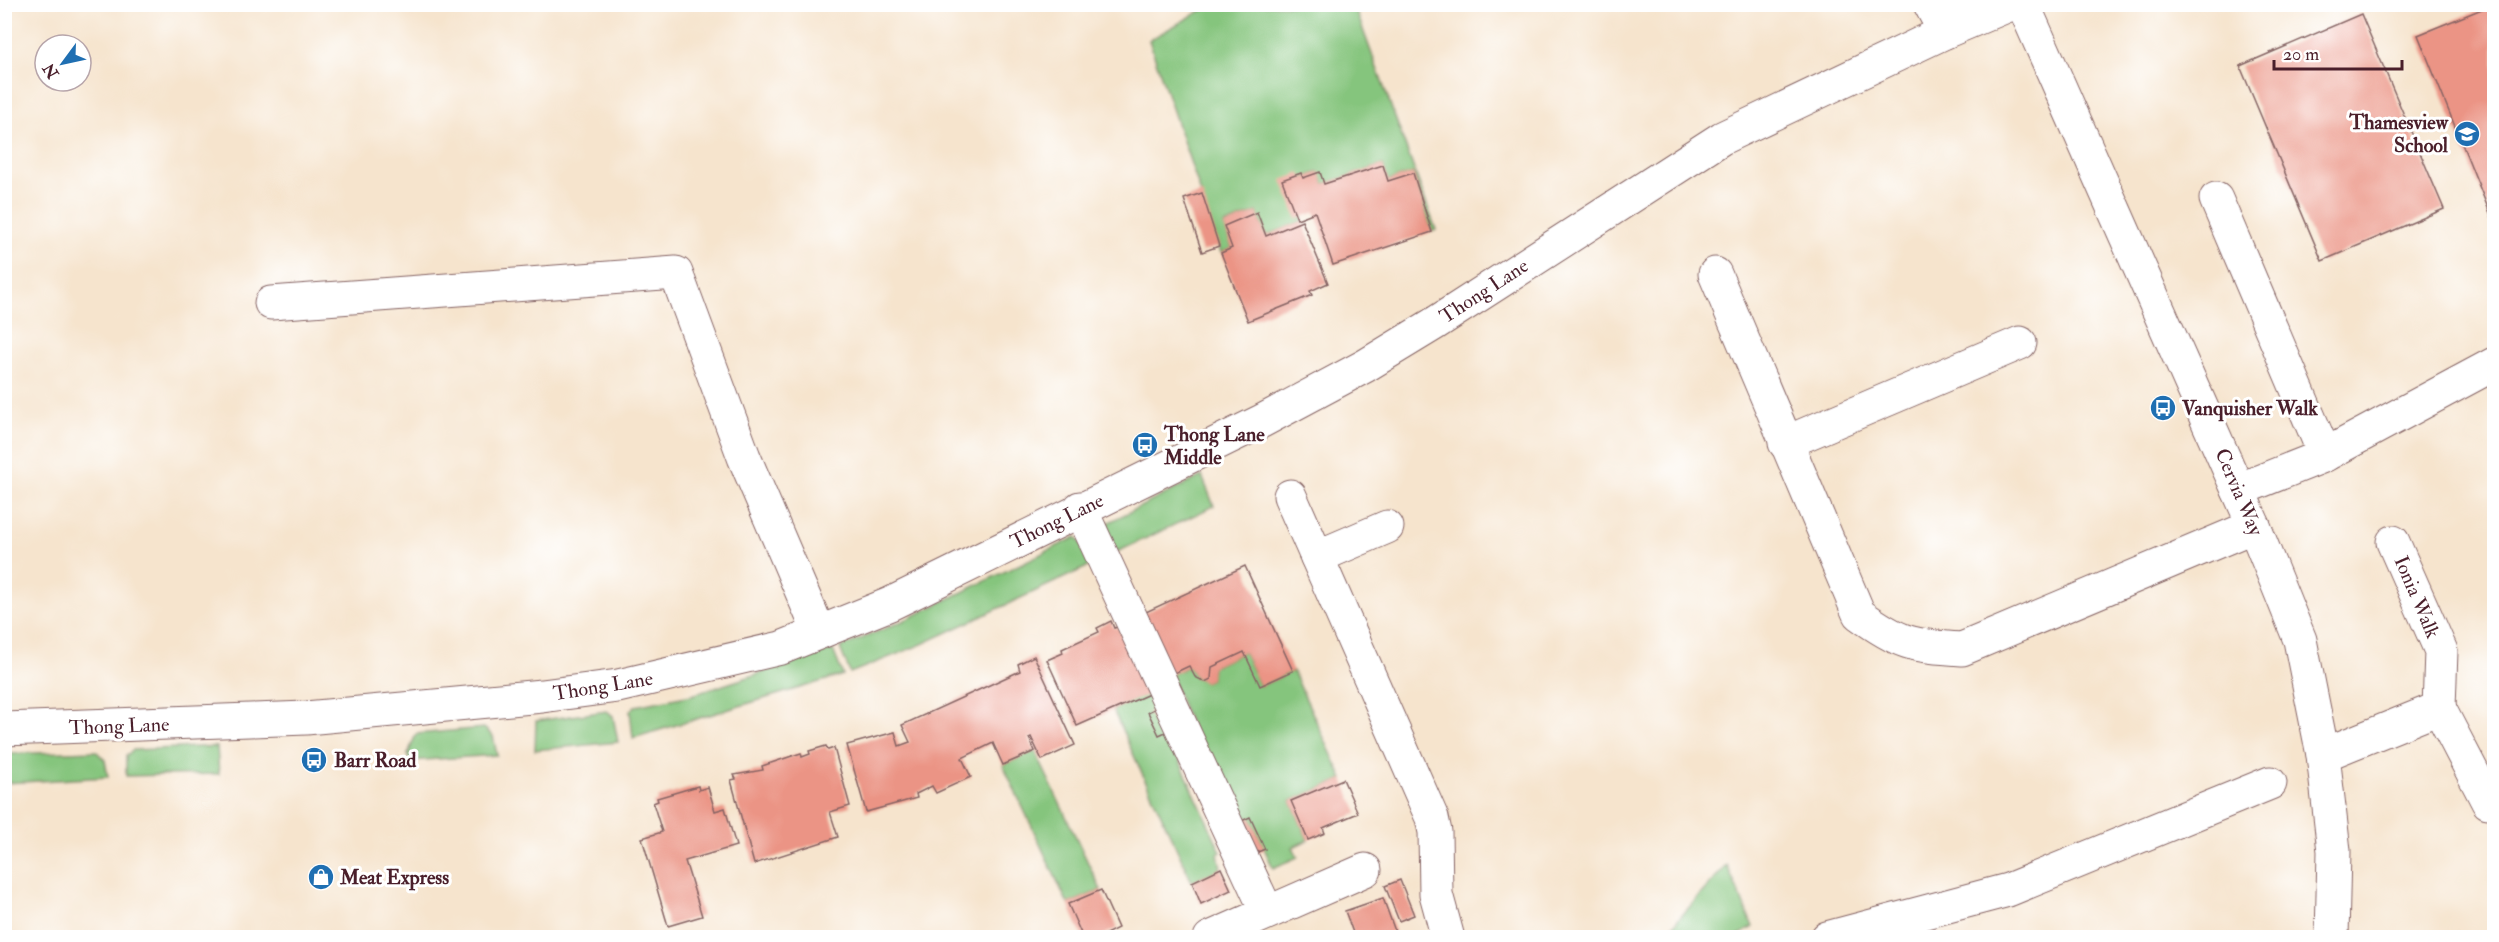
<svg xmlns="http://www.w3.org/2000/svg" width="2499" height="942" viewBox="0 0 2499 942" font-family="'IM FELL Double Pica',serif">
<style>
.green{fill:#85c57d;stroke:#687254;stroke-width:1.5}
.building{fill:#eb9485}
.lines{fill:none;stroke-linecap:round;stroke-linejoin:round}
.minor-casing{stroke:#866464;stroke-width:35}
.minor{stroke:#fff;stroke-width:33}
.labels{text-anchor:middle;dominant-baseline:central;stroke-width:6;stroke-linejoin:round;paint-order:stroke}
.poi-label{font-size:20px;font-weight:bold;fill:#4a1f2b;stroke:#fff;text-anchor:start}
.street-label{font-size:20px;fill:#4a1f2b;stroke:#fff}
</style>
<rect width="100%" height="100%" fill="#fff"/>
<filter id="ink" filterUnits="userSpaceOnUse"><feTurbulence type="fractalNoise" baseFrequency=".0167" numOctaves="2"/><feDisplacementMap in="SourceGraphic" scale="12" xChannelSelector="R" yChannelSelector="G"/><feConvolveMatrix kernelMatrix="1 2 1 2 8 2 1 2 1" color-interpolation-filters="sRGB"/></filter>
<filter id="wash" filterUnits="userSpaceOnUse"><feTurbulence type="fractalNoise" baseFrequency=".008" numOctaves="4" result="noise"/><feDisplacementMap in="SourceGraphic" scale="24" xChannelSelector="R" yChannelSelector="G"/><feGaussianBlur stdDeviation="1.35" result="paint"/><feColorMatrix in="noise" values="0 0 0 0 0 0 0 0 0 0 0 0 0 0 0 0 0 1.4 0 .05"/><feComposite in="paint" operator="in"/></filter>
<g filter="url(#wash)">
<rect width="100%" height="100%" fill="#f6e4cd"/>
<!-- green -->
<g class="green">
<path d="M1211,5H1354L1436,230L1432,232L1413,173L1388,181L1383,165L1324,184L1319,172L1303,178L1302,221L1266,236L1257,212L1224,225L1232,248L1221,253L1149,40Z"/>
<path d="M1202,476L1214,506L1111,555L1104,527L1109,522Z"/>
<path d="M1076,537L1096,563L920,645L850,673L840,648L907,619Z"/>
<path d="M833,650L843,675L633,738L630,711L635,706L692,695Z"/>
<path d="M1244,652L1260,686L1293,671L1343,779L1291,801L1308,840L1293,847L1298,857L1273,868L1250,817L1231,826L1170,675L1189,666L1195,677L1205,682L1211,679L1212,667Z"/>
<path d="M1149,693L1221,852L1218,854L1221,868L1192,882L1113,710Z"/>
<path d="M607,711L613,716L618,742L535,750L536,721Z"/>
<path d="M484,728L493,736L497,755L409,761L408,754L416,734Z"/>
<path d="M198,747H217L219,774L126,776V756L133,750Z"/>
<path d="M96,751L105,760L108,777L5,783V754Z"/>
<path d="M1035,751L1101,890L1068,904L1003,765Z"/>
<path d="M1727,865L1753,927L1736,937H1668L1666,933Z"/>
</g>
<g id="blocks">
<!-- building -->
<g class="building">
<path d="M2494,4V223L2418,35Z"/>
<path d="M2361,14L2444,209L2322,261L2240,66Z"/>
<path d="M1383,165L1388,181L1413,173L1432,232L1333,265L1315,212L1297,219L1282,180L1301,173L1303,178L1320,172L1324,184Z"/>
<path d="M1202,193L1219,246L1202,252L1184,199Z"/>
<path d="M1257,212L1266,236L1302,221L1328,283L1310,291L1312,295L1248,321L1221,253L1232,248L1224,226Z"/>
<path d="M1245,566L1293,671L1260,686L1244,652L1212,667L1211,679L1205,682L1195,677L1189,666L1170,675L1135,617Z"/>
<path d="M1111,621L1114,628L1118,627L1149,694L1077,726L1047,660L1063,653L1062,649L1099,632L1097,628Z"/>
<path d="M1034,656L1075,745L1042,760L1031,737L1029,738L1035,751L1003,765L993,743L962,758L971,777L936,793L932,786L916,794L917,798L866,812L847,745L895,732L899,746L910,742L902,725L1020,671L1018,664Z"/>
<path d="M1160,706L1170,730L1159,735L1148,712Z"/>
<path d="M826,746L828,750L834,748L850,806L830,812L838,837L754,864L731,780L736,779L734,775L763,770L762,766L801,753L802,757L810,754L809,751Z"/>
<path d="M1343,779L1358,813L1323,828L1325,833L1308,840L1291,801Z"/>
<path d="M698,786L699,790L708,787L715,811L725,808L736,846L685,861L702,916L668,926L642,838L662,832L653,803L658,801L657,798Z"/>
<path d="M1250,817L1265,849L1248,856L1233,825Z"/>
<path d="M1221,868L1231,890L1201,904L1192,882Z"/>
<path d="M1400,880L1414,915L1399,921L1385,886Z"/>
<path d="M1101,890L1118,928L1098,938H1083L1068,904Z"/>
<path d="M1383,898L1395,931L1379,938H1355L1345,911Z"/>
</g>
</g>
</g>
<g filter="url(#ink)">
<use href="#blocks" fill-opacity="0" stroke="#866464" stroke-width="1.5"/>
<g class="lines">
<!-- minor casing -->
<g class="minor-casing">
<g id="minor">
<path d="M1930,4L1945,32"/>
<path d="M2023,4L2254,526L2300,640L2323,755L2334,851L2332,938"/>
<path d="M2216,199L2325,455"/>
<path d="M1715,274L1859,614C1900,644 1912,646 1962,649L2254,526"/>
<path d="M271,303L676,273L744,457L819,632"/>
<path d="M1785,443L2020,343"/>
<path d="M2238,490L2321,457L2494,364"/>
<path d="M1290,496L1432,818L1435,832L1436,894L1448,938"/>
<path d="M1080,508L1267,912"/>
<path d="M1317,557L1387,527"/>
<path d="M2439,708L2488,802"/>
<path d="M4,729L306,718L542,696L618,686L781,648L890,604L1262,421L1365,366L1434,324L1722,138L1945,32L2011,4"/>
<path d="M2323,755L2439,708L2441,651L2393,542"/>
<path d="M1210,938L1365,870"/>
<path d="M1827,938L2008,890L2270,783"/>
</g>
</g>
<!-- minor -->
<use href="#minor" class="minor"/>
</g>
</g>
<!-- icons -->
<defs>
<g id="school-disc" transform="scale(1.35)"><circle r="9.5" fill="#1f6fb2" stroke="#fff"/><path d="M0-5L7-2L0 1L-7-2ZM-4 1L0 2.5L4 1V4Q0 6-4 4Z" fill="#fff"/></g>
<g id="bus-disc" transform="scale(1.35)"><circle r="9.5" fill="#1f6fb2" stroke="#fff"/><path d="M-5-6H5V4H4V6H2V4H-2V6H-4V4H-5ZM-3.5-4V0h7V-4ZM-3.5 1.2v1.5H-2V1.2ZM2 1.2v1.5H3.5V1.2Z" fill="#fff"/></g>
<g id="shop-disc" transform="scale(1.35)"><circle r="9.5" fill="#1f6fb2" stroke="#fff"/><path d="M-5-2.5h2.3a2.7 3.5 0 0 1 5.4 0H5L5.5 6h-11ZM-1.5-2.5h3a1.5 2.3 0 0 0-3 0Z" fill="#fff"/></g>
</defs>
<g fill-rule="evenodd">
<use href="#school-disc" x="2467" y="134"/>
<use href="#bus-disc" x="2163" y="408"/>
<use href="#bus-disc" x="1145" y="445"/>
<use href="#bus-disc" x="314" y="760"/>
<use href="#shop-disc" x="321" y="877"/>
</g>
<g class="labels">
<!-- poi labels -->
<g class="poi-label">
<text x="2448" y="122" text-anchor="end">Thamesview<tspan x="2448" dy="23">School</tspan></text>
<text x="2182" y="408">Vanquisher Walk</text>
<text x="1164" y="434">Thong Lane<tspan x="1164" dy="23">Middle</tspan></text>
<text x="334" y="760">Barr Road</text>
<text x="340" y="877">Meat Express</text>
</g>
<!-- street labels -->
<g class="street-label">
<text transform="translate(1484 291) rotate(-33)">Thong Lane</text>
<text transform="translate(2239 492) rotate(67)">Cervia Way</text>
<text transform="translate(1057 521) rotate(-26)">Thong Lane</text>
<text transform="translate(2417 597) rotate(67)">Ionia Walk</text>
<text transform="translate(603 686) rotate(-9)">Thong Lane</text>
<text transform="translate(119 726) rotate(-2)">Thong Lane</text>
</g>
</g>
<!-- margin -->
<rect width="2499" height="942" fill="none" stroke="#fff" stroke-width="24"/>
<!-- north arrow -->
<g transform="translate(63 63) rotate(237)"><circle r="28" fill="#ffffff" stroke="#b7a5aa" stroke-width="1.5"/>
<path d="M0-4.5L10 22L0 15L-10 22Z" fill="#1f6fb2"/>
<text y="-9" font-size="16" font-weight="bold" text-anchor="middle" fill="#4a1f2b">N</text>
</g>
<!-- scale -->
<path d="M2274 60v9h128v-9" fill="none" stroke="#4a1f2b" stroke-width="3"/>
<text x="2283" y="60" font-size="18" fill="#4a1f2b" stroke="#ffffff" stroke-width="4.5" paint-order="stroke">20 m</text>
</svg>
